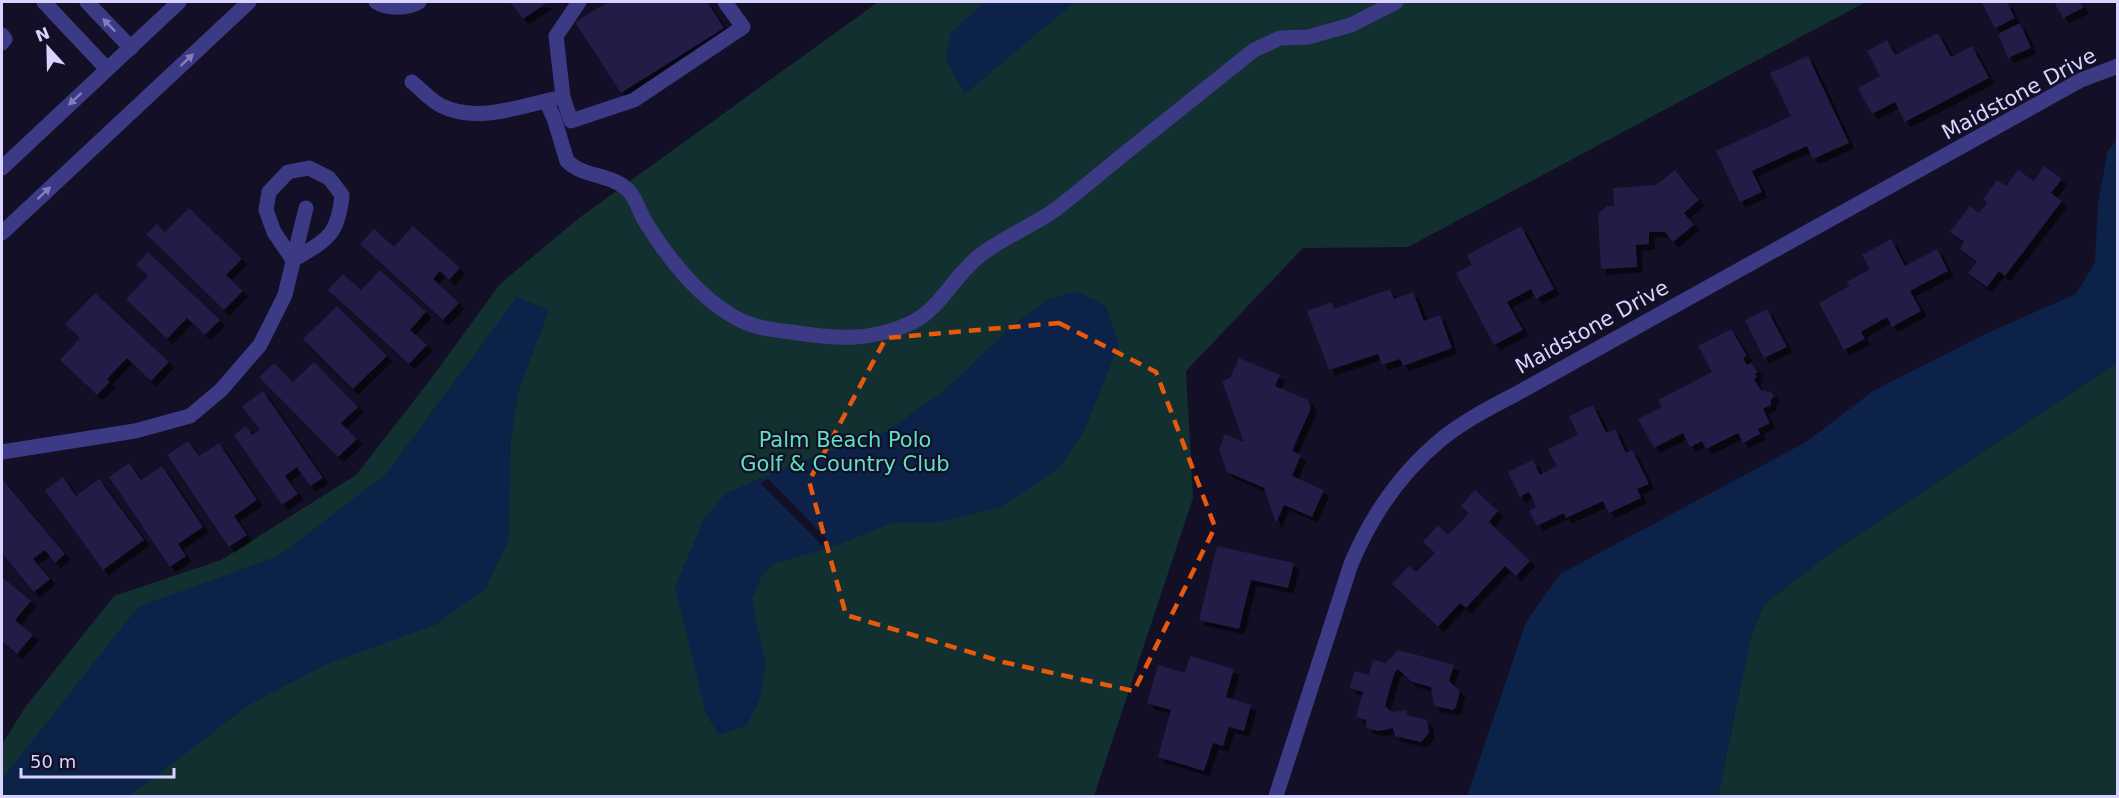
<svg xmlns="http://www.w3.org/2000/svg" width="2119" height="798" viewBox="0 0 2119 798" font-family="'DejaVu Sans',sans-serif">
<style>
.green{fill:#12302f}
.water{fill:#0c2248}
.pier{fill:#130f26}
.building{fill:#241b47;filter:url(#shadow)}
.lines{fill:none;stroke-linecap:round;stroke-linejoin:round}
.minor{stroke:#3d3a85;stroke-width:15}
.oneway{fill:#837fbc}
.marked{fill:none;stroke:#e8590c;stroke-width:4.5;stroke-dasharray:12 8;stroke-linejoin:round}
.labels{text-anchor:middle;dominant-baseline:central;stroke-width:4.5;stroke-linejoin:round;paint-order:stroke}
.street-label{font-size:21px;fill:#d9d4ff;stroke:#130f26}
.park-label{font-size:21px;fill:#5fe0c0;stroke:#130f26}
</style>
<defs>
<filter id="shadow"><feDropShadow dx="5.5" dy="5.5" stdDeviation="0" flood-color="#0009"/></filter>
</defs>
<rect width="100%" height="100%" fill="#130f26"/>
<!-- green -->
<g class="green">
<path d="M878,2H1866L1408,247L1303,248L1186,371L1193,498L1094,796H2V744L26,706L114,596L221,560L356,475L430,380L500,284L579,218Z"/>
<path d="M2117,363V796H1718L1750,639L1764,604L1836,549Z"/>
</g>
<!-- water -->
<g class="water">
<path d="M984,2H1075L965,94L946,61L950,34Z"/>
<path d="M2117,140V363L1836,549L1764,604L1750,640L1718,796H1467L1526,622L1560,574L1806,442L1873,391L1985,334L2076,294L2095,262L2098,203L2108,150Z"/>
<path d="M1077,291L1106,306L1119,344L1084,431L1059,468L1002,507L941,522L892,523L838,545L773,564L761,576L752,600L766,667L759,701L747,725L719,735L706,714L675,587L704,519L725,494L792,465L884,433L944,391L1010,328L1046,300Z"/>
<path d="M517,297L549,310L519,389L511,438L509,539L486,588L435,625L327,664L250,704L130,796H2V779L138,607L278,556L385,475Z"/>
</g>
<!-- pier -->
<path class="pier" d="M768,479L826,538L823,546L760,483Z"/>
<!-- building -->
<g class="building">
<path d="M510,2H548L523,19Z"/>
<path d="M608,2H707L724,28L621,93L575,22Z"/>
<path d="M1981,2H2011L2007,3L2015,18L1995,28Z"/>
<path d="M2054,2H2080L2083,8L2063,18Z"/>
<path d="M2020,23L2031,48L2008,58L1998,34Z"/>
<path d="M1938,33L1951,57L1972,46L1989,78L1905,122L1895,102L1872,114L1858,88L1880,76L1867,51L1887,40L1895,55Z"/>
<path d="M1808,56L1849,143L1813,159L1807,146L1752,171L1762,192L1740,202L1716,151L1791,116L1770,73Z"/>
<path d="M2044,166L2062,179L2051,193L2062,201L2005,276L1999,271L1987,287L1968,273L1977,262L1960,249L1964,242L1950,232L1970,206L1979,213L1987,203L1983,199L1997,180L2006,186L2018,170L2034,181Z"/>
<path d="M1675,170L1699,200L1684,213L1694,225L1673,242L1665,232H1649V244L1636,245L1637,267L1601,269L1598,214L1607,206H1614L1613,188L1656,185Z"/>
<path d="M189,208L242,259L226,275L243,291L224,310L146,234L157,224L165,232Z"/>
<path d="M413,226L460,268L449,280L440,271L433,279L459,303L443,320L360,244L374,229L394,247Z"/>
<path d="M1521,226L1554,289L1536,299L1531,289L1507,302L1523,330L1494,345L1456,273L1472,265L1467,255Z"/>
<path d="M1891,239L1905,266L1937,249L1948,271L1910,291L1921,311L1892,327L1887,317L1861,332L1865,339L1844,350L1819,303L1849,286L1847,282L1870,269L1862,255Z"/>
<path d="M148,252L220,320L205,335L187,318L167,339L126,299L148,276L136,265Z"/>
<path d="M380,270L426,312L410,330L427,345L409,364L328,290L343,274L361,290Z"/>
<path d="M1390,289L1394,299L1413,292L1424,321L1440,315L1452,348L1403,366L1400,359L1382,365L1378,354L1329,370L1307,311L1332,302L1334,309Z"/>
<path d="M95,293L169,362L151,381L127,358L107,379L110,382L97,395L60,360L80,338L65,324Z"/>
<path d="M337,306L387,356L353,389L303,339Z"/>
<path d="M1767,309L1787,347L1764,358L1745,320Z"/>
<path d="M1731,329L1747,356L1743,358L1747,365L1751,363L1758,372L1755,374L1757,377L1754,379L1758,386L1762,391L1765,389L1767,393L1771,391L1774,397L1771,399V405L1763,409L1770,423L1758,429L1760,434L1743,443L1738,433L1706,449L1702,441L1690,447L1683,433L1654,448L1638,419L1662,407L1658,400L1712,372L1698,346Z"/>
<path d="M1239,358L1280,375L1275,386L1308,400L1311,408L1292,451L1301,455L1292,476L1324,490L1312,517L1284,505L1276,523L1264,488L1227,472L1219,449L1225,434L1244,442L1222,381L1230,378Z"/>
<path d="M314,362L358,407L341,423L357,439L338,457L259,377L274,363L293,382Z"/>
<path d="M263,391L323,478L310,486L297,467L285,476L298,494L282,505L234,435L246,426L252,435L260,430L242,406Z"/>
<path d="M1593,405L1606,433L1615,429L1626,453L1632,450L1649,484L1637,489L1641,498L1609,513L1603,501L1566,518L1564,513L1537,526L1529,511L1536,507L1529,492L1520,497L1508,472L1533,460L1540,475L1557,466L1548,449L1578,435L1569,416Z"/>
<path d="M188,441L199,456L219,443L257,500L234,516L247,535L229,547L167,455Z"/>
<path d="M129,463L141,480L162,466L203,527L178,544L186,556L170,567L109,477Z"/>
<path d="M63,477L76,496L99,479L144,540L103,570L45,490Z"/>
<path d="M2,479L65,554L55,563L45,550L33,559L50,579L34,592L2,553Z"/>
<path d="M1475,490L1498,511L1489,522L1530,561L1516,576L1505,566L1466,608L1460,603L1438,627L1392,584L1409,566L1416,572L1435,553L1423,542L1438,525L1448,535L1469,513L1461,506Z"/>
<path d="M1217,546L1294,563L1288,588L1251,580L1239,629L1199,620Z"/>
<path d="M2,577L31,601L15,620L33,635L17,654L2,641Z"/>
<path d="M1398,650L1454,665L1449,681L1460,691L1456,707L1453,710L1434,706L1431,687L1412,682L1398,669L1394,674L1385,706L1392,712L1406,710L1407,715L1427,720L1429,733L1421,742L1395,736L1393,728L1378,731L1367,728L1366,720L1356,717L1363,692L1350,688L1354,671L1369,675L1373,660L1386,663Z"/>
<path d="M1190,656L1234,669L1226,697L1251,705L1244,731L1229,727L1223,746L1213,743L1204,771L1158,757L1171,710L1147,703L1158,665L1185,673Z"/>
</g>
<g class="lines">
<!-- minor -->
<g class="minor">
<path d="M44,2L107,69"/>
<path d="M87,2L131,48"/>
<path d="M376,2C387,9 408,9 419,2"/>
<path d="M579,2L556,36L563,97L571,121L634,100L743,27L725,2"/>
<path d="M2,35L5,39L2,43"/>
<path d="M412,82C422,90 431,101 442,106C476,123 519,107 554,99"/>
<path d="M546,101L554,118L567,161C584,178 610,173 628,190C636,198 639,211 645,221C669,260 701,301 742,321C757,328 774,330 791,332C835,339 869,342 911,323C940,309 954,276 978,257C1000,239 1028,228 1052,212C1075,195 1097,176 1119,158C1164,122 1209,86 1254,50L1280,38L1308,37L1351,25L1396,2"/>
<path d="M2,168L179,2"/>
<path d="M309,168L329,178L342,195C338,237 326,240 293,260L274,232L266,210L269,192L288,172Z"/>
<path d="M2,233L249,2"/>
<path d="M2,452L135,431L190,416L221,390L260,345L285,295L306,208"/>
<path d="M1276,796L1351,564C1372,514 1402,471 1444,437C1466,420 1491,407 1516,394L2081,80L2118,66"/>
</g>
</g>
<!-- one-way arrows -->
<defs><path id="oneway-solid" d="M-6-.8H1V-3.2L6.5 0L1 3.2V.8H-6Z" transform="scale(1.5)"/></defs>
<g class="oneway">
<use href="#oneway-solid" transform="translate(109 25) rotate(-134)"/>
<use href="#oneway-solid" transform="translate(187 60) rotate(-43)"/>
<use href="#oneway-solid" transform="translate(75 99) rotate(137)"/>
<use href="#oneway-solid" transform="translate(44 193) rotate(-43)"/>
</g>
<!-- marked area -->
<path class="marked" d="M1059,323L1156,372L1215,527L1134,691L1003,662L846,615L809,481L886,338Z"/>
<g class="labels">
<!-- street labels -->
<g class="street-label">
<text transform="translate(2019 94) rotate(-28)">Maidstone Drive</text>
<text transform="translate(1592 327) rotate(-29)">Maidstone Drive</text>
</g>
<!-- park labels -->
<g class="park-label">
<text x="845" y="440">Palm Beach Polo<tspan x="845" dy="24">Golf &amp; Country Club</tspan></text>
</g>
</g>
<!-- border -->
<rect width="2119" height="798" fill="none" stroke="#d9d4ff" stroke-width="6"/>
<!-- north arrow -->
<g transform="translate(48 48) rotate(338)" stroke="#130f26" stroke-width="4.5" paint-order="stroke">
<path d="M0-4.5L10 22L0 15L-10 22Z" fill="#d9d4ff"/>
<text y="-9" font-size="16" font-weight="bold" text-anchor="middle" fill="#d9d4ff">N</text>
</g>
<!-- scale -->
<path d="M21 768v9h153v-9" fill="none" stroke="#d9d4ff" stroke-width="3"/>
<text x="30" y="768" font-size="18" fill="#d9d4ff" stroke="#130f26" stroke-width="4.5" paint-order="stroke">50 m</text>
</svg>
